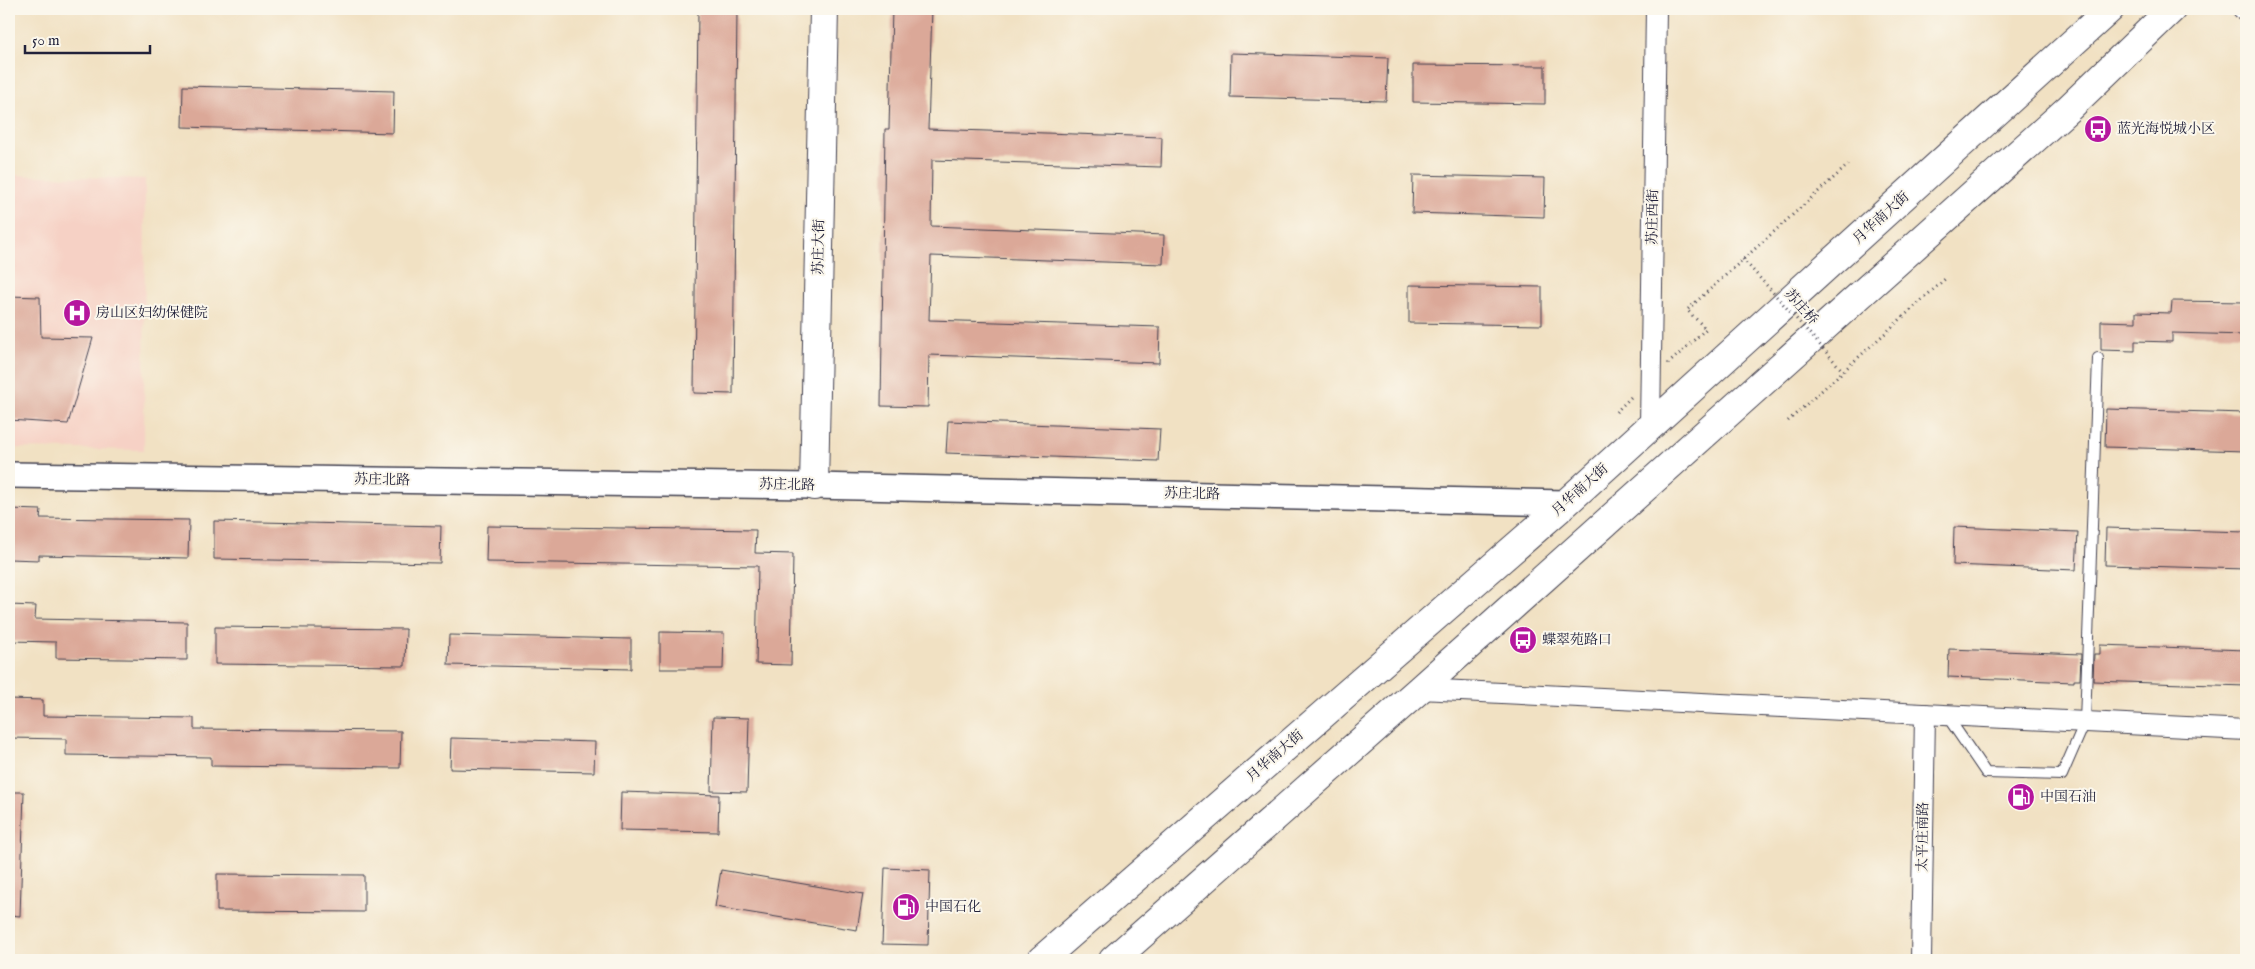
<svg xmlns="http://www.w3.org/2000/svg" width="2255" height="969" viewBox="0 0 2255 969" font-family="'IM FELL English','Noto Serif SC',serif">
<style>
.built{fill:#f6d1c5}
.building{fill:#dba898}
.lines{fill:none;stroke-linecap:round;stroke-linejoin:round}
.service-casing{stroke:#413f4f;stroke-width:12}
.minor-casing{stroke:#413f4f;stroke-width:22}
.tertiary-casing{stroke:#413f4f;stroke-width:28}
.secondary-casing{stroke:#413f4f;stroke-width:30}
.primary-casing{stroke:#413f4f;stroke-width:30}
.path{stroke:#413f4f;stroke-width:3;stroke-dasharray:1 4;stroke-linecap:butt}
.service{stroke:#fff;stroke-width:10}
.minor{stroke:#fff;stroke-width:20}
.tertiary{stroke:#fff;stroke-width:25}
.secondary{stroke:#fff;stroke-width:28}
.primary{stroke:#fff;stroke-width:28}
.path-bridge{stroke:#413f4f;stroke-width:3;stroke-dasharray:1 4;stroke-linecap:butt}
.labels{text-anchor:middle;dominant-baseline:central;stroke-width:4;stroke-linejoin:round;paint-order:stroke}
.poi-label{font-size:14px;fill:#22223b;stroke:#fbf7ec;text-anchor:start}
.street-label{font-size:14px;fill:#22223b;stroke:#fbf7ec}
</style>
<rect width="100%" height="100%" fill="#fbf7ec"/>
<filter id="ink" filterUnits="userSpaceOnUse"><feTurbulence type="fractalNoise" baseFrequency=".02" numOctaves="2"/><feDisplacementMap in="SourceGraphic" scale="10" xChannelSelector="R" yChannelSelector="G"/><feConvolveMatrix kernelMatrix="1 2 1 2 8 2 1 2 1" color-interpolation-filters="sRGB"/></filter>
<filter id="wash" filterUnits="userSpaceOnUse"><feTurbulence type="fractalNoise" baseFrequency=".0096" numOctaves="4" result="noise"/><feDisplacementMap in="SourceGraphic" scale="20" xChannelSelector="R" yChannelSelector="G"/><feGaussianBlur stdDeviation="1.12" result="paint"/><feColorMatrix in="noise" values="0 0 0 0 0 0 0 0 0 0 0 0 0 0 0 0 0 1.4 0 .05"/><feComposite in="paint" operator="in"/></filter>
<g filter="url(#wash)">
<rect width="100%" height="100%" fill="#f1e1c3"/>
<!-- built -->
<path class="built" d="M9,175L145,179L144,450L9,448Z"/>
<g id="blocks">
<!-- building -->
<g class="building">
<path d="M698,9H737L733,394L694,393Z"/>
<path d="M892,9H932L928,129L1162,137L1161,167L932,160L931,226L1164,235L1163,264L931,256L929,320L1160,327L1159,363L929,355L928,407L881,406L885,129H889Z"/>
<path d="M1231,53L1388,58L1386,101L1230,97Z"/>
<path d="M1413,65L1545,66V104L1413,102Z"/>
<path d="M183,86L394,91L393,133L182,127Z"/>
<path d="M1413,175L1545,178L1544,217L1412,213Z"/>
<path d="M1409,285L1542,287V325L1409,323Z"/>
<path d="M9,296L40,297L41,337L93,338L68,424L9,420Z"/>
<path d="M2172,301L2246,302V335L2172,333V342L2135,341V351L2101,350V321L2136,322V312L2171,313Z"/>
<path d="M2106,409L2246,413V451L2105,447Z"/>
<path d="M948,421L1160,429L1158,461L946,453Z"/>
<path d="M9,509L41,510L40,518L189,520L188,558L39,555V560L9,559Z"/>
<path d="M214,521L441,526L440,563L214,559Z"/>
<path d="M487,526L756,530L755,553L793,554L791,665L756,664L758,566L486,562Z"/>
<path d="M1954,527L2078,532L2076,570L1953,565Z"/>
<path d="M2106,528L2246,532V569L2105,565Z"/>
<path d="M9,605L36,606L35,619L187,622V660L56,658V642L9,641Z"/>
<path d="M215,627L406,629L405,666L215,664Z"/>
<path d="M660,632L724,633L723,669H660Z"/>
<path d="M449,635L631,639V669L448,665Z"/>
<path d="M2100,645L2246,650V686L2093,681L2094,654H2100Z"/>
<path d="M1949,649L2081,654L2080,680H2074V682L1948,677Z"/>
<path d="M9,699L43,700V716L194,718V729L401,731L400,768L211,766V757L66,755V739L9,738Z"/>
<path d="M713,717L749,718L747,792L711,791Z"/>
<path d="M451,738L595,742L594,772L450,769Z"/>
<path d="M9,792H24L20,916L9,915Z"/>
<path d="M621,792L719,795L718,832L620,830Z"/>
<path d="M885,868L930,870L928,945L882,944Z"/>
<path d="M721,870L863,894L857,930L715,907Z"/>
<path d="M217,874L364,875V912L217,911Z"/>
</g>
</g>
</g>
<g filter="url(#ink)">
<use href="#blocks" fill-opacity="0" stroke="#413f4f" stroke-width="1"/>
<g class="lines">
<!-- service casing -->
<g class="service-casing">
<path id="service" d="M1947,716L1986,773L2062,775L2085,722L2098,358"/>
</g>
<!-- minor casing -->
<g class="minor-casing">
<g id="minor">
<path d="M2243,9L2246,11"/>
<path d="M1650,426L1656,9"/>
<path d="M1420,689L2246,730"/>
<path d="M1921,960L1925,714"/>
</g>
</g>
<!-- tertiary casing -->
<g class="tertiary-casing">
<path id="tertiary" d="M9,475L814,486L1566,503"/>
</g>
<!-- secondary casing -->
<g class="secondary-casing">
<path id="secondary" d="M814,486L824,9"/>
</g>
<!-- primary casing -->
<g class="primary-casing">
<g id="primary">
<path d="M1041,960L1566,503L2110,9"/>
<path d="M1113,960L1420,689L2068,109L2172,9"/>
</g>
</g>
<!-- path -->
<g class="path">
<path d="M1668,364L1706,329L1687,310L1848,165"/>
<path d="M1616,412L1632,396"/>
<path d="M1788,421L1945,279"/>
</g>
<!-- service -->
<use href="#service" class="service"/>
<!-- minor -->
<use href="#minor" class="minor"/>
<!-- tertiary -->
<use href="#tertiary" class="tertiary"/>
<!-- secondary -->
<use href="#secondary" class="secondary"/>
<!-- primary -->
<use href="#primary" class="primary"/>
<!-- path-bridge -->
<path class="path-bridge" d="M1743,259L1843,371"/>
</g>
</g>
<!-- icons -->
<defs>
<g id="bus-disc" transform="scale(1.4375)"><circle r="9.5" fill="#b5179e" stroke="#fbf7ec"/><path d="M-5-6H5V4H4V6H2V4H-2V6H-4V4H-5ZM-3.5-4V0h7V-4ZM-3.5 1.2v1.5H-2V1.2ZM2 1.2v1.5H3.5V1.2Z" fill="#fff"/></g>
<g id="hospital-disc" transform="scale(1.4375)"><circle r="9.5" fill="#b5179e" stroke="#fbf7ec"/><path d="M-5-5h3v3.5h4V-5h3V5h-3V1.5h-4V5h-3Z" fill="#fff"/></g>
<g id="fuel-disc" transform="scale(1.4375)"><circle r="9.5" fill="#b5179e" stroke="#fbf7ec"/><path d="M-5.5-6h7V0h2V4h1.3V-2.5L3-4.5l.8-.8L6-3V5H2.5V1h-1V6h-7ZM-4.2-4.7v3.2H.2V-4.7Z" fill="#fff"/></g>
</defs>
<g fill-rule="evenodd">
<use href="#bus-disc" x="2098" y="129"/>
<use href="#hospital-disc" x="77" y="313"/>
<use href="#bus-disc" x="1523" y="640"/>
<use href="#fuel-disc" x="2021" y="797"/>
<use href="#fuel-disc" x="906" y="907"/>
</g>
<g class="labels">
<!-- poi labels -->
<g class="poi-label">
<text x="2117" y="129">蓝光海悦城小区</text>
<text x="96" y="313">房山区妇幼保健院</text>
<text x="1542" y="640">蝶翠苑路口</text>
<text x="2040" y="797">中国石油</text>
<text x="925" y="907">中国石化</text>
</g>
<!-- street labels -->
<g class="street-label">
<text transform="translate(1653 217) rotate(-89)">苏庄西街</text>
<text transform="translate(1881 218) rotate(-42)">月华南大街</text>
<text transform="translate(819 247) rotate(-89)">苏庄大街</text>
<text transform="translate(1801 307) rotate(48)">苏庄桥</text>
<text transform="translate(382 480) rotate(1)">苏庄北路</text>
<text transform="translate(787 485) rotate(1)">苏庄北路</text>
<text transform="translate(1580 490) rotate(-42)">月华南大街</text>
<text transform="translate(1192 494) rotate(1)">苏庄北路</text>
<text transform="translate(1275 756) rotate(-41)">月华南大街</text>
<text transform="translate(1923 837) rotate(-89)">太平庄南路</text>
</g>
</g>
<!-- margin -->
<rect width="2255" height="969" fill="none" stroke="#fbf7ec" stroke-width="30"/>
<!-- scale -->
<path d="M25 45v8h125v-8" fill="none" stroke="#22223b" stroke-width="2.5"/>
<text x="32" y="45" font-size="15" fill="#22223b" stroke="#fbf7ec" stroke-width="4" paint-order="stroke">50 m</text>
</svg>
